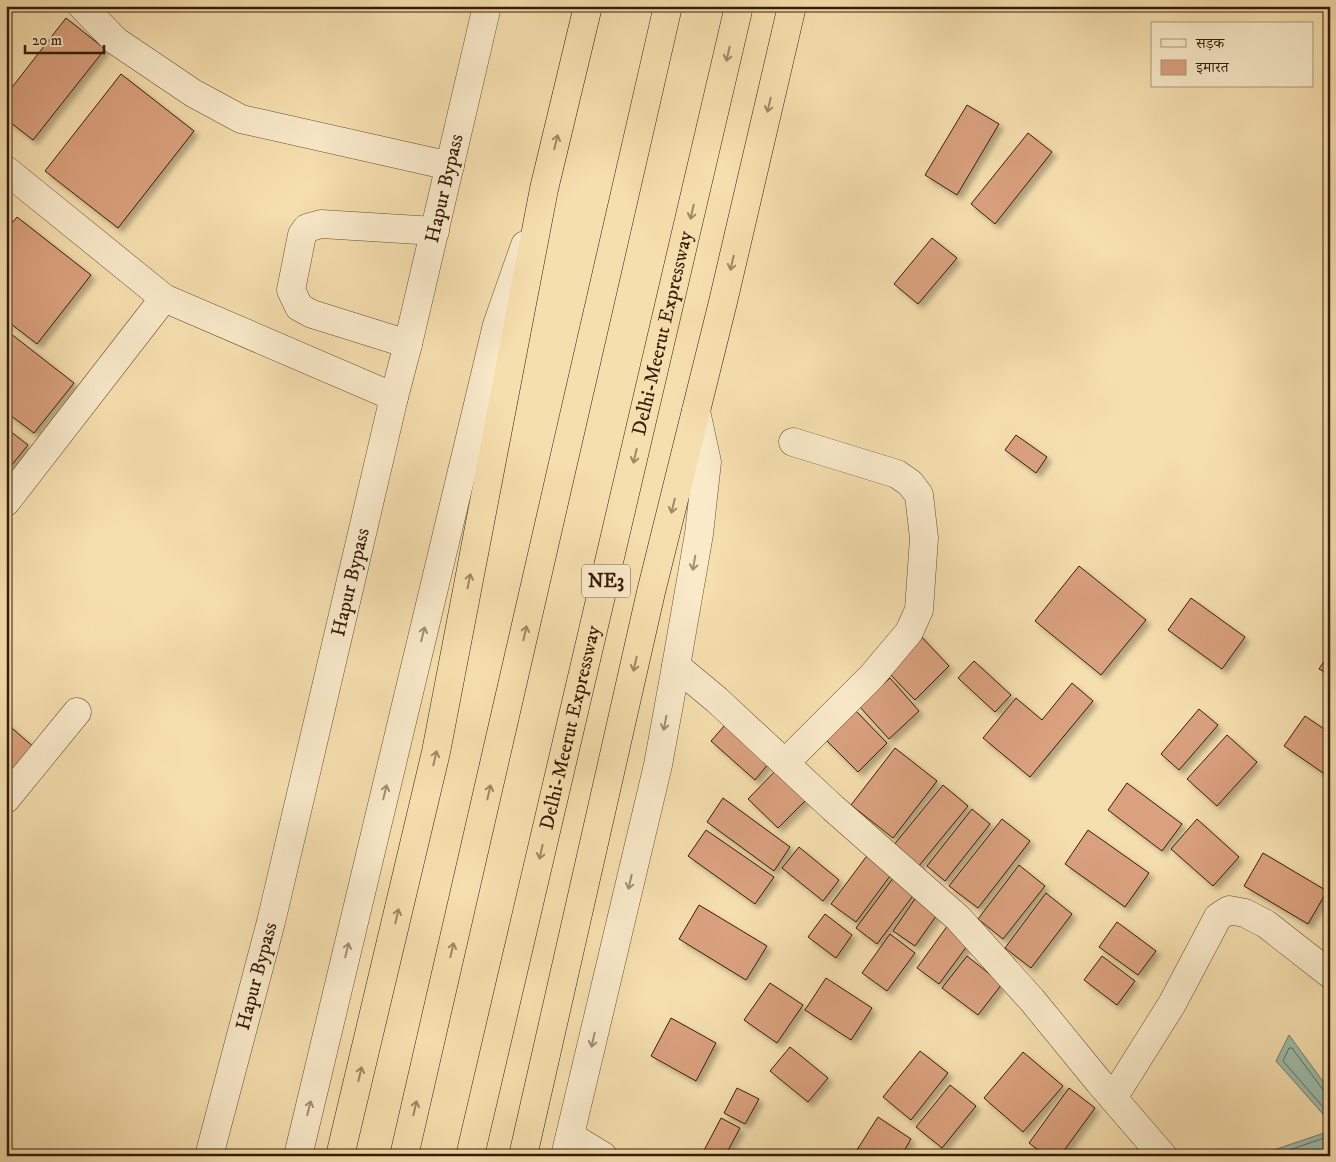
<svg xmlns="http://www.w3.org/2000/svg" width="1336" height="1162" viewBox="0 0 1336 1162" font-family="'IM FELL DW Pica','Noto Serif Devanagari',serif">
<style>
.water{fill:#9dbdac;stroke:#737d6b}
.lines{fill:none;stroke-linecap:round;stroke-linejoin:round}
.shore{stroke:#696d5a;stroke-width:1}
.building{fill:#daa17e;stroke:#351d09;filter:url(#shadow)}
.minor-casing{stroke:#654e32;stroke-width:29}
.highway-casing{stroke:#351d09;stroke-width:29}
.minor{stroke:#f9eaca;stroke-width:28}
.highway{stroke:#f6dfae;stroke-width:28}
.oneway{stroke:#9f8864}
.oneway2{stroke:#a18e73}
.labels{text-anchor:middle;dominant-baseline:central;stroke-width:4;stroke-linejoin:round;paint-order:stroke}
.shield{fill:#f9eaca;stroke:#705a43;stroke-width:1}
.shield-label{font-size:19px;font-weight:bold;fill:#351d09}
.street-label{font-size:20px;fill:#351d09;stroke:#f9eaca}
</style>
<defs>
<filter id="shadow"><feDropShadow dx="4.5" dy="4.5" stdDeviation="2.5" flood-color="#0004"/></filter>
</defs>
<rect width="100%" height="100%" fill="#f6dfae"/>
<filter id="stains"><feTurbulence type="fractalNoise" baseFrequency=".004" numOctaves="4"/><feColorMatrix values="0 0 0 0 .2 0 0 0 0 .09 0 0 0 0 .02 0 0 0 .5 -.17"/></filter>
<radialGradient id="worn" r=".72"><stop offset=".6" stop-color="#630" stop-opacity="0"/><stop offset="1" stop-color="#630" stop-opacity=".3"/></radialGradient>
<!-- water -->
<g class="water">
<path d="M1289,1035L1330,1091V1122L1276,1061Z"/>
<path d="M1330,1131V1156H1256Z"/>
</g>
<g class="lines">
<!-- shore -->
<g class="shore">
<path d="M1330,1093L1324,1091L1292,1048H1289L1283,1061L1330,1115"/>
<path d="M1272,1156L1330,1136"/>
</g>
</g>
<!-- building -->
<g class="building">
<path d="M66,18L105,49L33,140L6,119V95Z"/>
<path d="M121,74L194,131L118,228L45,171Z"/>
<path d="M967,105L999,124L957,195L925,175Z"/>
<path d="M1028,133L1052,152L995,224L971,204Z"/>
<path d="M17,217L91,275L37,344L6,320V230Z"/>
<path d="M932,238L957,258L918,304L894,284Z"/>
<path d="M6,330L74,383L34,433L6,412Z"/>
<path d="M6,428L28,445L6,472Z"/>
<path d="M1016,435L1047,457L1036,473L1005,450Z"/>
<path d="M1079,566L1146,620L1101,675L1035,621Z"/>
<path d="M1191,598L1245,637L1222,669L1168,630Z"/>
<path d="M917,632L949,666L915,700L883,667Z"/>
<path d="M1330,652V675L1319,669Z"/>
<path d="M974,661L1011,695L995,712L958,678Z"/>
<path d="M890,678L919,711L889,739L859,706Z"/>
<path d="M1072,683L1093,701L1030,777L983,738L1016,698L1042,720Z"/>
<path d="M853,708L887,743L858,772L823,737Z"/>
<path d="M1199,709L1218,725L1179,770L1161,754Z"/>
<path d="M1305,716L1330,733L1329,777L1284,746Z"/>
<path d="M6,723L36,749L6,784Z"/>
<path d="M725,725L769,763L755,780L711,741Z"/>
<path d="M1227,735L1257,762L1217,806L1187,779Z"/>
<path d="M895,748L937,781L893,838L851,805Z"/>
<path d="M781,765L811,795L778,828L748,799Z"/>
<path d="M1127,783L1182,824L1162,851L1108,810Z"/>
<path d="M943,785L968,806L918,867L893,846Z"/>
<path d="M723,798L790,847L774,871L707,822Z"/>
<path d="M972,809L990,824L945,881L927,866Z"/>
<path d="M1002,819L1030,841L978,908L949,886Z"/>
<path d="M1197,819L1239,857L1213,886L1171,849Z"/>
<path d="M706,830L774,877L755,904L688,856Z"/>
<path d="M1088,830L1149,873L1125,907L1065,864Z"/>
<path d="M799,847L839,880L823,901L782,868Z"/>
<path d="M872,849L896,868L856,922L831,904Z"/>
<path d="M1263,853L1327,891L1308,924L1244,886Z"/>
<path d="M1019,865L1045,886L1003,939L978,919Z"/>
<path d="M897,873L918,889L877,944L856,928Z"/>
<path d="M919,893L941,909L915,946L893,931Z"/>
<path d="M1046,893L1072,914L1031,968L1005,948Z"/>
<path d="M699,905L767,946L746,980L679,939Z"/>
<path d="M825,914L852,935L836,958L808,937Z"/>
<path d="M1117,922L1156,951L1138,975L1099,947Z"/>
<path d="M948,925L970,942L939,984L917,968Z"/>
<path d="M890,934L915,953L887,991L862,973Z"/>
<path d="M967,956L1002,984L978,1015L942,988Z"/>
<path d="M1102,956L1135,981L1117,1005L1084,980Z"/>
<path d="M826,978L872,1008L851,1040L805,1010Z"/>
<path d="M770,983L803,1005L777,1043L744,1020Z"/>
<path d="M671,1018L716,1043L696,1081L651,1056Z"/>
<path d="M790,1047L828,1078L808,1102L770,1071Z"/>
<path d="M920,1051L948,1073L911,1120L883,1097Z"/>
<path d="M1023,1052L1063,1086L1023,1132L984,1098Z"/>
<path d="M950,1085L976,1106L942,1148L916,1127Z"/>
<path d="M737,1088L759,1099L745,1124L724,1113Z"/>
<path d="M1069,1088L1095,1108L1060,1156H1046L1029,1143Z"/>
<path d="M878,1117L911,1139L901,1156H853Z"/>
<path d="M721,1118L740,1128L725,1156H701Z"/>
</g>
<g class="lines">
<!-- minor casing -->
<g class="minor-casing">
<g id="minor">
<path d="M82,6L116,41L193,93L241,119L450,166"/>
<path d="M6,170L164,298L394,397"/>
<path d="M408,344L312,314L299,307L291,290L302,235L307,228L321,224L435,231"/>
<path d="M6,502L164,298"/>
<path d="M676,666L717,700L833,808L958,918L1032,1000L1099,1082L1163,1156"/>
<path d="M785,763L872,676L909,632L919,610L924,538L919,495L910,483L897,474L793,442"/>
<path d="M6,799L77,712"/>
<path d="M1113,1098L1172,1004L1218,917L1229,910L1245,913L1266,924L1330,974"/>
<path d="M570,1136L603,1156"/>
<path id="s1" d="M209,1156L271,922L394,397L408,344L487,6"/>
<path d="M298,1156L497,325L525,245"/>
<path d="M565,1156L658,765L676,666L699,534L707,462L696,411"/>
</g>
</g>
<!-- highway casing -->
<g class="highway-casing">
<g id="highway">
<path d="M340,1156L436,752L544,189L588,6"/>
<path d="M404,1156L668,6"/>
<path id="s2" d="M470,1156L739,6"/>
<path d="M523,1156L651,592L723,302L792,6"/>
</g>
</g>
<!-- minor -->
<use href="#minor" class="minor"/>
<!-- highway -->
<use href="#highway" class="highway"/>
</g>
<!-- one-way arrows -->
<defs><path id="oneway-shaft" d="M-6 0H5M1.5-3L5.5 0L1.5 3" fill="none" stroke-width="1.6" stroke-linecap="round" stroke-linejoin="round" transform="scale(1.25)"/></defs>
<g class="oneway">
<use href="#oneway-shaft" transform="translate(728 54) rotate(103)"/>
<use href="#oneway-shaft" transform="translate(769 105) rotate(103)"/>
<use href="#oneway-shaft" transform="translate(556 142) rotate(-76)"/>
<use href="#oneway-shaft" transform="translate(692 212) rotate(103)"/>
<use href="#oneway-shaft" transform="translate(732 263) rotate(103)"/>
<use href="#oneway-shaft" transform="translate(635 456) rotate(103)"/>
<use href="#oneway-shaft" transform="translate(673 506) rotate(104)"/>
<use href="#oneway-shaft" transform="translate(469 581) rotate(-79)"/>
<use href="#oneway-shaft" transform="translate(525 633) rotate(-77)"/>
<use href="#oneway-shaft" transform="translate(635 664) rotate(103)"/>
<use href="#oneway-shaft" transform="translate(435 758) rotate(-77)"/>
<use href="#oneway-shaft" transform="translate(489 792) rotate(-77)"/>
<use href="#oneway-shaft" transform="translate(541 852) rotate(103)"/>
<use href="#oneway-shaft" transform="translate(397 916) rotate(-77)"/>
<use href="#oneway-shaft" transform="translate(452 950) rotate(-77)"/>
<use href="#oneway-shaft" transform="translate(360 1074) rotate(-77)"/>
<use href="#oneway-shaft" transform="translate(415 1108) rotate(-77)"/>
</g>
<g class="oneway2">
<use href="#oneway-shaft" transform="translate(694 563) rotate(100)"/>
<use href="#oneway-shaft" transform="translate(423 634) rotate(-76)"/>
<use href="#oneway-shaft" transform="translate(665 723) rotate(101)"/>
<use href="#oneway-shaft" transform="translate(385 792) rotate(-76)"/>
<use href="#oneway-shaft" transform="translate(630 882) rotate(103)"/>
<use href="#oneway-shaft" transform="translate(347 950) rotate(-76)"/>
<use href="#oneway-shaft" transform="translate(593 1040) rotate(103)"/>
<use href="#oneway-shaft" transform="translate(309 1108) rotate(-76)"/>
</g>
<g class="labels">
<!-- shield labels -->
<rect class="shield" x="582" y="564.5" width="48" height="33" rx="4"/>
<g class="shield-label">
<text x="606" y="581">NE3</text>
</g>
<!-- street labels -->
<g class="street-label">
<text stroke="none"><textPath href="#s1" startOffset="996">Hapur Bypass</textPath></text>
<text stroke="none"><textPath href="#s2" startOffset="845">Delhi-Meerut Expressway</textPath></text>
<text stroke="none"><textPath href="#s1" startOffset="591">Hapur Bypass</textPath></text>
<text stroke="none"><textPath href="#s2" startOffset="440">Delhi-Meerut Expressway</textPath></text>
<text stroke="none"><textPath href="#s1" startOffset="186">Hapur Bypass</textPath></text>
</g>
</g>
<!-- margin -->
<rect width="1336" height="1162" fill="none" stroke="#f6dfae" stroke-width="25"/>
<rect x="8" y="8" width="1321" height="1147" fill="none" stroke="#351d09" stroke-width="2.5"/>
<rect x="12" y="12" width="1311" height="1137" fill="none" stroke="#351d09"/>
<!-- legend -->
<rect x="1151" y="22" width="162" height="65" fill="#f9eaca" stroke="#ab987d"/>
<rect x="1161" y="39" width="25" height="8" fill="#f9eaca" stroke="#ab987d"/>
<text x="1196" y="48" font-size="15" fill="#351d09">सड़क</text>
<rect x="1161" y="60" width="25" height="15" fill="#daa17e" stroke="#ab987d"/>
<text x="1196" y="72" font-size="15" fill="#351d09">इमारत</text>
<!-- scale -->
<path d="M25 45v8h79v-8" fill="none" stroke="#351d09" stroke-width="2.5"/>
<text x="32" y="45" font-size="15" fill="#351d09" stroke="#f9eaca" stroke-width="4" paint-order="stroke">20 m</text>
<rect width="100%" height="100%" filter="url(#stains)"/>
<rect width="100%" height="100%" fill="url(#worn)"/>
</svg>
